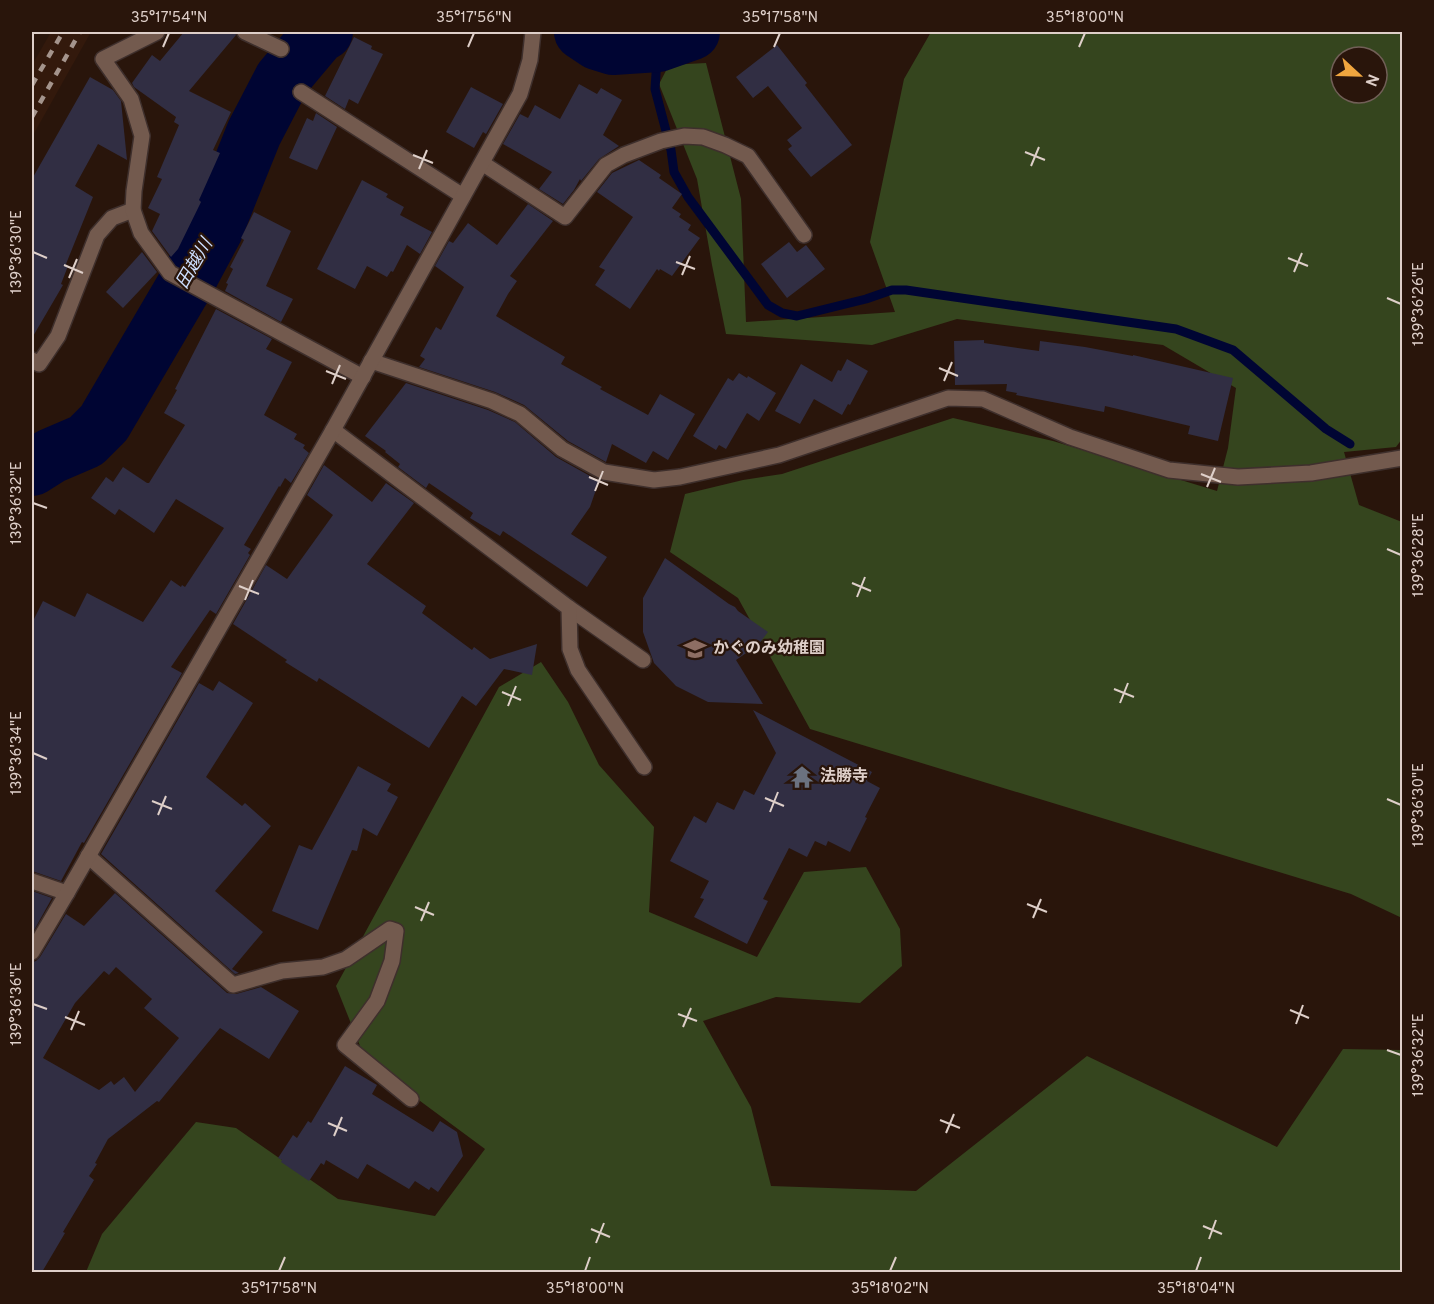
<svg xmlns="http://www.w3.org/2000/svg" width="1434" height="1304" viewBox="0 0 1434 1304" font-family="Overpass,'Noto Sans JP',sans-serif">
<style>
.built{fill:#33190c}
.green{fill:#35451e;fill-rule:evenodd}
.lines{fill:none;stroke-linecap:round;stroke-linejoin:round}
.stream{stroke:#000533;stroke-width:9}
.river{stroke:#000533;stroke-width:56}
.building{fill:#312e43;fill-rule:evenodd}
.lane-casing{stroke:#3e2f2c;stroke-width:18}
.street-casing{stroke:#3e2f2c;stroke-width:18}
.lane{stroke:#735a4e;stroke-width:15}
.street{stroke:#735a4e;stroke-width:15}
.rail{stroke:#a4948c;stroke-width:4.5;stroke-dasharray:8 8;stroke-linecap:butt}
.ticks{fill:none;stroke:#decfc9;stroke-width:2}
.labels{text-anchor:middle;dominant-baseline:central;stroke-width:4.5;stroke-linejoin:round;paint-order:stroke}
.poi-label{font-size:16px;font-weight:bold;fill:#decfc9;stroke:#29150b;text-anchor:start}
.water-label{font-size:18px;font-style:italic;fill:#ccdefe;stroke:#29150b}
.neatline{fill:none;stroke:#decfc9;stroke-width:2}
.ticks-label{font-size:15px;text-anchor:middle;fill:#decfc9}
</style>
<rect width="100%" height="100%" fill="#29150b"/>
<!-- built -->
<path class="built" d="M51,32H91L32,137V65Z"/>
<!-- green -->
<g class="green">
<path d="M931,32H1402V439L1396,447L1344,452L1359,505L1402,522V918L1351,894L810,729L738,598L670,552L685,494L743,480L782,474L953,418L1053,441L1217,491L1228,448L1236,388L1163,345L957,319L872,345L726,334L712,265L697,179L659,84L669,65L706,63L741,199L746,322L895,312L870,242L904,79ZM1341,57H1377V93H1341Z"/>
<path d="M541,662L568,702L599,765L654,827L649,912L757,957L804,872L866,867L900,929L902,966L860,1003L776,997L703,1021L751,1107L771,1186L916,1191L1087,1056L1277,1147L1343,1049L1402,1050V1272H86L102,1234L196,1122L236,1128L338,1199L435,1216L485,1149L366,1061L336,986L499,687Z"/>
</g>
<g class="lines">
<!-- stream -->
<path class="stream" d="M658,44L655,89L671,150L674,172L688,197L768,305L782,313L797,316L866,299L892,290H906L1176,329L1233,350L1326,429L1350,444"/>
<!-- river -->
<g class="river">
<path d="M582,32L597,42L613,47L658,44L692,32"/>
<path d="M32,468L51,456L86,441L104,423L192,273L215,230L254,133L282,79L319,35L325,32"/>
</g>
</g>
<!-- building -->
<g class="building">
<path d="M184,32H235L236,35L189,91L231,112L213,150L220,153L199,200L201,202L178,249L171,257L152,231L160,214L148,208L162,179L157,177L179,125L174,122L176,117L134,87L132,83L152,55L160,61Z"/>
<path d="M354,37L372,46L371,49L383,54L358,104L349,99L345,109L325,96Z"/>
<path d="M777,45L807,83L805,85L852,145L811,177L788,149L792,146L787,140L802,128L768,86L753,98L736,77Z"/>
<path d="M90,77L113,90L121,101L127,160L98,144L75,186L93,197L66,264L68,266L61,284L63,285L32,338V179Z"/>
<path d="M579,84L597,94L601,88L622,100L603,135L619,146L599,159L581,181L580,179L574,190L563,204L539,189L552,172L503,144L520,114L528,118L535,105L560,119Z"/>
<path d="M471,87L503,104L486,134L483,132L474,148L446,132Z"/>
<path d="M316,113L337,127L317,170L289,158L307,118L313,121Z"/>
<path d="M639,160L661,175L659,178L682,194L672,208L681,214L679,217L691,225L688,230L700,238L672,276L660,269L659,271L657,269L630,309L595,285L605,270L599,267L633,217L597,192L612,173Z"/>
<path d="M362,180L388,194L386,197L404,207L400,215L432,232L420,254L407,245L393,272L391,271L387,277L367,266L355,289L317,269Z"/>
<path d="M528,204L553,221L510,276L517,281L508,294L496,316L565,357L561,364L602,387L600,389L648,415L660,394L695,414L668,460L653,451L646,463L612,444L606,462L568,441L524,405L495,392L419,367L425,359L420,356L436,327L441,330L464,287L435,266L449,241L453,243L468,223L497,245Z"/>
<path d="M254,212L291,231L266,286L293,299L281,322L225,291L228,284L226,283L233,269L230,267L244,240L241,238Z"/>
<path d="M789,242L797,252L806,245L825,269L787,298L761,264Z"/>
<path d="M142,252L157,272L123,308L106,292Z"/>
<path d="M216,309L272,339L266,349L292,362L264,415L297,434L294,439L305,445L303,448L309,453L291,483L285,478L280,487L279,486L244,545L251,549L248,553L250,555L216,614L210,610L171,667L182,673L84,843L82,842L61,881L32,871V623L43,601L75,617L87,593L143,622L171,580L181,587L182,585L185,587L224,528L176,499L154,533L119,509L115,515L91,498L106,477L113,482L123,467L147,483H149L185,425L164,413L177,390L175,389Z"/>
<path d="M984,340V343L1039,351L1040,341L1085,347L1133,356V355L1233,378L1218,441L1188,434L1190,426L1105,406L1104,412L1016,395L1017,393L1006,391L1007,384L955,385L954,341Z"/>
<path d="M847,359L868,371L850,405L848,404L842,415L814,399L800,424L775,411L801,364L832,382L838,370L841,371Z"/>
<path d="M739,373L747,378L748,376L776,393L759,421L747,413L726,449L719,445L716,450L693,436L728,378L733,381Z"/>
<path d="M406,383L488,410L515,422L556,457L599,481L590,507L571,534L607,557L587,587L503,531L500,536L470,518L473,513L429,483L426,488L398,467L400,464L385,452L386,451L365,436Z"/>
<path d="M324,465L372,502L386,483L414,503L367,564L426,606L422,613L472,650L474,647L490,659L537,644L532,675L504,669L476,706L462,696L429,748L319,678L317,682L285,662L287,660L233,624L266,565L287,579L333,515L307,495Z"/>
<path d="M665,558L729,604L735,607L738,611L768,632L758,645L736,660L763,704L708,702L676,686L654,663L643,632V598Z"/>
<path d="M219,681L253,703L206,777L242,806L245,803L271,826L215,891L263,932L232,969L239,973L235,974L101,854L199,683L213,691Z"/>
<path d="M753,710L872,772L867,781L880,788L865,817L867,818L850,852L828,841L826,846L815,841L807,857L789,848L763,899L768,901L747,944L694,917L704,899L700,898L709,881L670,861L694,816L706,823L717,802L734,810L744,790L754,795L776,753Z"/>
<path d="M358,766L391,784L387,791L398,797L377,836L363,828L357,851L352,850L318,930L272,911L299,845L312,850Z"/>
<path d="M32,891L52,898L32,934Z"/>
<path d="M115,893L227,993L236,994L261,987L299,1011L269,1059L220,1028L159,1102L157,1101L108,1139L95,1163L97,1164L89,1176L94,1180L63,1232L65,1233L42,1272H32V962L36,961L40,957L66,914L84,926ZM116,967L152,999L144,1008L179,1038L135,1092L124,1077L114,1085L111,1081L99,1090L43,1058L75,1003L104,971L109,975Z"/>
<path d="M345,1066L377,1085L372,1094L433,1132L440,1121L457,1132L463,1156L438,1192L431,1187L429,1190L415,1181L409,1189L367,1164L358,1179L326,1160L324,1165L321,1163L309,1181L281,1162L282,1160L278,1158L293,1135L297,1138L308,1121L311,1123Z"/>
</g>
<g class="lines">
<!-- lane casing -->
<g class="lane-casing">
<g id="lane">
<path d="M245,32L281,49"/>
<path d="M301,92L463,196"/>
<path d="M482,163L565,217L606,165L624,155L661,141L684,136L703,137L725,145L748,156L804,235"/>
<path d="M32,360L39,364L58,336L97,235L112,218L133,210"/>
<path d="M569,608L643,660"/>
<path d="M88,856L233,985L282,971L323,967L346,959L390,929L396,931L392,961L377,1001L345,1045L411,1099"/>
<path d="M32,881L67,893"/>
</g>
</g>
<!-- street casing -->
<g class="street-casing">
<g id="street">
<path d="M157,32L103,59L131,99L142,136L134,191L133,210L141,233L170,273L363,377"/>
<path d="M371,361L492,401L520,414L562,449L604,472L654,480L680,477L779,455L948,398L983,399L1070,437L1169,470L1238,477L1311,473L1402,458"/>
<path d="M333,430L569,608L570,649L578,670L644,767"/>
<path d="M32,952L67,893L333,430L520,94L530,60L533,32"/>
</g>
</g>
<!-- lane -->
<use href="#lane" class="lane"/>
<!-- street -->
<use href="#street" class="street"/>
<!-- rail -->
<g class="rail">
<path d="M32,85L63,32"/>
<path d="M32,117L80,32"/>
</g>
</g>
<!-- ticks -->
<path class="ticks" d="M163,47L169,33M468,47L474,33M774,47L780,33M1079,47L1085,33M1025,152L1045,160M413,155L433,163M1031,166L1039,147M419,169L427,150M33,252L47,258M1288,258L1308,266M676,262L695,269M64,265L83,273M1294,272L1302,253M682,275L690,256M69,278L77,259M1387,298L1401,304M939,368L958,376M326,371L346,379M944,381L952,362M332,384L340,365M1201,474L1221,482M589,477L608,485M1207,487L1215,468M595,491L603,471M33,503L47,508M1387,549L1401,555M852,583L871,591M239,586L259,594M857,597L865,577M245,600L253,580M1114,689L1134,697M502,692L521,700M1120,703L1128,683M508,706L516,686M33,753L47,759M765,798L784,806M1387,799L1401,805M152,801L172,809M770,812L778,792M158,815L166,796M1027,904L1047,912M415,907L434,915M1033,918L1041,899M421,921L429,902M33,1004L47,1009M1290,1010L1309,1018M678,1014L697,1021M65,1017L85,1025M1296,1024L1303,1005M683,1027L691,1008M71,1030L79,1011M1387,1050L1401,1055M940,1120L960,1128M328,1123L347,1131M946,1133L954,1114M334,1136L342,1117M1203,1226L1222,1234M591,1229L610,1237M1209,1239L1216,1220M596,1243L604,1223M279,1271L285,1257M585,1271L590,1257M890,1271L896,1257M1196,1271L1201,1257"/>
<!-- icons -->
<defs>
<g id="school-bare" transform="scale(1.8)"><path d="M0-5L7-2L0 1L-7-2ZM-4 1L0 2.5L4 1V4Q0 6-4 4Z" fill="#8d6e63" stroke="#29150b" stroke-width="2.5" paint-order="stroke"/></g>
<g id="temple-bare" transform="scale(1.8)"><path d="M0-6L5-2H3V0L6.5 2.5H4V6H1.5V3h-3V6H-4V2.5H-6.5L-3 0V-2H-5Z" fill="#6b7280" stroke="#29150b" stroke-width="2.5" paint-order="stroke"/></g>
</defs>
<g fill-rule="evenodd">
<use href="#school-bare" x="695" y="649"/>
<use href="#temple-bare" x="802" y="777"/>
</g>
<g class="labels">
<!-- poi labels -->
<g class="poi-label">
<text x="713" y="649">かぐのみ幼稚園</text>
<text x="820" y="777">法勝寺</text>
</g>
<!-- water labels -->
<g class="water-label">
<text transform="translate(195 264) rotate(-60)">田越川</text>
</g>
</g>
<!-- border -->
<rect width="1434" height="1304" fill="none" stroke="#29150b" stroke-width="66"/>
<!-- north arrow -->
<g transform="translate(1359 75) rotate(112)"><circle r="28" fill="#29150b" stroke="#715f57" stroke-width="1.5"/>
<path d="M0-4.5L10 22L0 15L-10 22Z" fill="#f0a63f"/>
<text y="-9" font-size="16" font-weight="bold" text-anchor="middle" fill="#decfc9">N</text>
</g>
<rect x="33" y="33" width="1368" height="1238" class="neatline"/>
<g class="ticks-label">
<text x="169" y="22">35°17'54"N</text>
<text x="474" y="22">35°17'56"N</text>
<text x="780" y="22">35°17'58"N</text>
<text x="1085" y="22">35°18'00"N</text>
<text transform="translate(16 252) rotate(-90)" y="5">139°36'30"E</text>
<text transform="translate(1418 304) rotate(-90)" y="5">139°36'26"E</text>
<text transform="translate(16 503) rotate(-90)" y="5">139°36'32"E</text>
<text transform="translate(1418 555) rotate(-90)" y="5">139°36'28"E</text>
<text transform="translate(16 753) rotate(-90)" y="5">139°36'34"E</text>
<text transform="translate(1418 805) rotate(-90)" y="5">139°36'30"E</text>
<text transform="translate(16 1004) rotate(-90)" y="5">139°36'36"E</text>
<text transform="translate(1418 1055) rotate(-90)" y="5">139°36'32"E</text>
<text x="279" y="1293">35°17'58"N</text>
<text x="585" y="1293">35°18'00"N</text>
<text x="890" y="1293">35°18'02"N</text>
<text x="1196" y="1293">35°18'04"N</text>
</g>
</svg>
